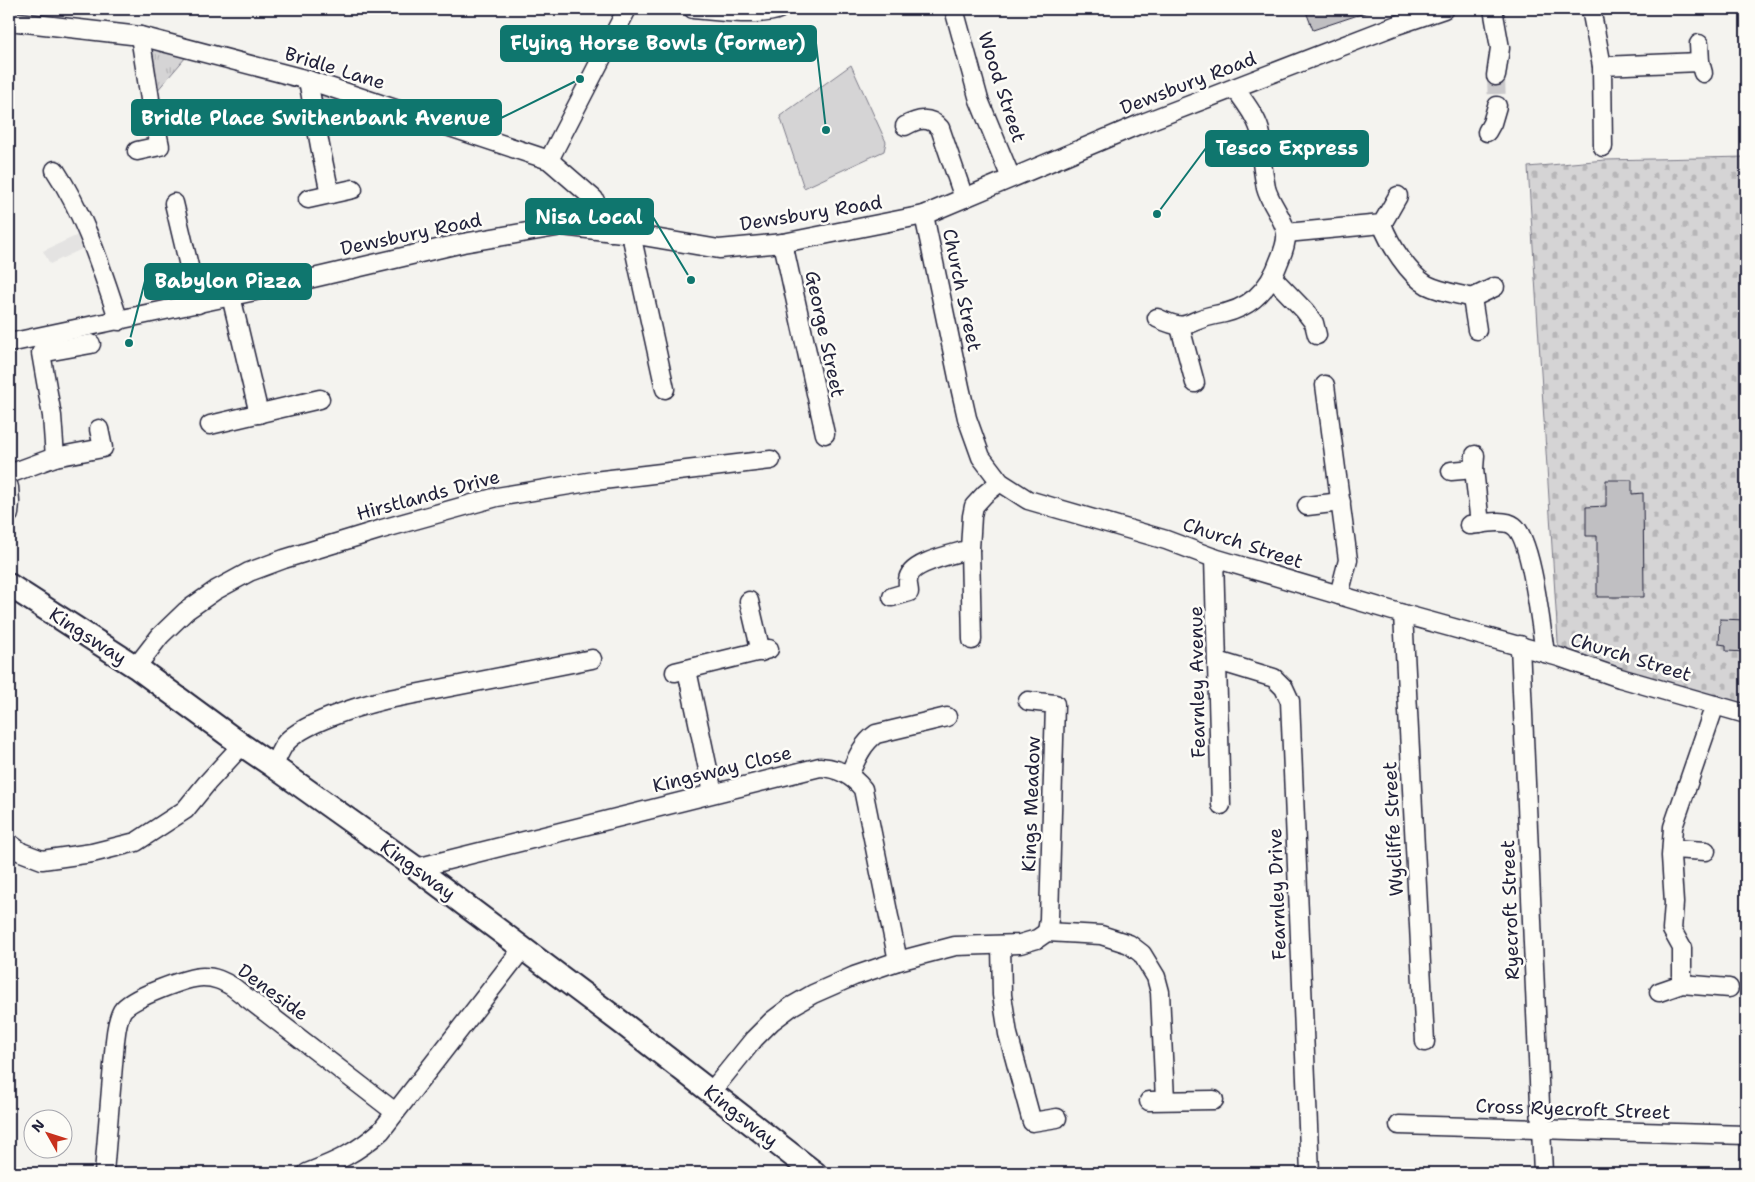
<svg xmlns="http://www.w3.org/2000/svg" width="1755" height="1182" viewBox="0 0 1755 1182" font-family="'Shantell Sans',sans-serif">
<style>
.built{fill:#e4e3e2}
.grass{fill:#d5d4d5;stroke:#7c7b88}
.cemetery{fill:url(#cemetery-stones);stroke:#7c7b88}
.park{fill:url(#park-tufts);stroke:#7c7b88}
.building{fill:#c0bfc2;stroke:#22223b}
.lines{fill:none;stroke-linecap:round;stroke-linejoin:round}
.minor-tunnel{stroke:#cac9cb;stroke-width:18;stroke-dasharray:18 9;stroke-linecap:butt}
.minor-casing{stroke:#22223b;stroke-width:21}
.major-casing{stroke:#22223b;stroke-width:26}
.minor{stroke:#fdfcf7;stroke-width:18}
.major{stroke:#fdfcf7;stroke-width:22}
.labels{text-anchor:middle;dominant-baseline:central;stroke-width:5;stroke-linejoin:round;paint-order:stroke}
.street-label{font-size:19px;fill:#22223b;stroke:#fdfcf7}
.leader{fill:none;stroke:#0f766e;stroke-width:2}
.callout-dot{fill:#0f766e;stroke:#fdfcf7;stroke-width:2}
.callout{fill:#0f766e;stroke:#0f766e;stroke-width:2}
.callout-label{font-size:20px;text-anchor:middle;font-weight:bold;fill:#fff}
</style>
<defs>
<pattern id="cemetery-stones" width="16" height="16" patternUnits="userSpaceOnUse" patternTransform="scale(1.25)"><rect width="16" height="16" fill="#d5d4d5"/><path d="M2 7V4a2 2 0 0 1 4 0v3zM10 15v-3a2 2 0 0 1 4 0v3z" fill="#b7b6b8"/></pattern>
<pattern id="park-tufts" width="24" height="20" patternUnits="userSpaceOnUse" patternTransform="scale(1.25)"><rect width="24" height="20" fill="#d5d4d5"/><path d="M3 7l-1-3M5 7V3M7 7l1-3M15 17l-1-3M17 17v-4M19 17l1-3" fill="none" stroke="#b7b6b8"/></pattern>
</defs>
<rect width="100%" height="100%" fill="#f4f3ef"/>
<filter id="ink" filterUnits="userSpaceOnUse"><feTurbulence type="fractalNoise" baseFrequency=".02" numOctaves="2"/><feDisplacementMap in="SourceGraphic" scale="10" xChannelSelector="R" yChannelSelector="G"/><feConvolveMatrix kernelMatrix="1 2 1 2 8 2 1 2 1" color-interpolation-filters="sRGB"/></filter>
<g filter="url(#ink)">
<!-- built -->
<path class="built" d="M78,235L84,248L50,264L43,251Z"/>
<!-- grass -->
<path class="grass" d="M851,65L886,142L884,151L804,188L780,116Z"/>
<!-- cemetery -->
<path class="cemetery" d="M1746,157V714L1559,657L1528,167L1605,160Z"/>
<!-- park -->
<g class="park">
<path d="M140,36L192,50L150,99Z"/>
<path d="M308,80L358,97L320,146Z"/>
</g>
<!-- building -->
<g class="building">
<path d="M1305,9H1370V11L1313,30Z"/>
<path d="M1606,480H1632V494L1643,493L1644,597H1597V536H1586V507L1606,506Z"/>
<path d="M1720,619L1746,620V652L1726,651V645L1719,644Z"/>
</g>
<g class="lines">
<!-- minor-tunnel -->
<path class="minor-tunnel" d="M1496,76L1497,106"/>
<!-- minor casing -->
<g class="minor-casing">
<g id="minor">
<path d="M693,9C713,11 762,17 779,9"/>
<path d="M954,9L979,100L1011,178"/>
<path d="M1493,9L1500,48L1496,76"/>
<path d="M1591,9L1602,66L1603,147"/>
<path d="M9,21L140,36L308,80L549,160L594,199L610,232"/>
<path d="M1699,44L1700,62L1703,73"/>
<path d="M1602,66L1700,62"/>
<path d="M308,80L320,146L330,194"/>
<path d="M905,126C918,119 929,116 940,128L964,198"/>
<path d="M1487,132L1492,123L1497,106"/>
<path d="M137,151L160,146L150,99L140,36"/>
<path d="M549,160L627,9"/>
<path d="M55,170C86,217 101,268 119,321"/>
<path d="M308,199L353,189"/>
<path d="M174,203L198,304"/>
<path d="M924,215L960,387L967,418L981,457L1000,482L1028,500L1166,540L1214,558L1403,614L1559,657L1620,678L1746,714"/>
<path d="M1382,224C1389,243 1409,275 1427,285C1441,292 1458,294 1472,298"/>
<path d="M1286,233L1382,224L1398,196"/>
<path d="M631,234L665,389"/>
<path d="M783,243L825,434"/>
<path d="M1273,278L1304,310L1314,323L1317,335"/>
<path d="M231,296L259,414"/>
<path d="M1157,318C1191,334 1185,320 1215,315C1249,310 1269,291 1280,259C1283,252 1287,242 1286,233C1284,218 1270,204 1266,188C1264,177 1262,165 1261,154C1260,148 1262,141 1261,135C1258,118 1244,102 1235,88"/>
<path d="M1180,327L1195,383"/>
<path d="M1477,330L1472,298L1495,287"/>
<path d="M9,343L279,286L463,243L562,226L631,234L719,249L783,243L924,215L1138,125L1397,25L1444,9"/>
<path d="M1325,385L1348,560L1339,595"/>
<path d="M210,425L320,399"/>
<path d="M1475,455L1474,469L1480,524"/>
<path d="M55,457L52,416L41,353L91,344"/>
<path d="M1451,471L1474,469"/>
<path d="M9,474L55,457L103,448L99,429"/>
<path d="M9,487L10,502L9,514"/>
<path d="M1307,506L1341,502"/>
<path d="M1469,525C1482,524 1504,518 1514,526C1532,539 1541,628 1545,653"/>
<path d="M1214,558L1221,805"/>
<path d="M892,597L909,592C909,588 907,583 908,580C909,562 955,554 970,549"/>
<path d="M749,601L761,652"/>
<path d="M1403,614L1425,1042"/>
<path d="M972,640L970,549L972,516L974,506L985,494L1000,482"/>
<path d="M1520,645L1543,1173"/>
<path d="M1218,661L1274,678L1284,688L1290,701L1310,1173"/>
<path d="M136,667L160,636L186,611L216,590L249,572L284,559L382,529L497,497L594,481L771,460"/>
<path d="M687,670L713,793"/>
<path d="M675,672L769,649"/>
<path d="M1028,701L1055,704L1049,919L1047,932"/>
<path d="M273,766C277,759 280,751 284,745C299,724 359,706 384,700L592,659"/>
<path d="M849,775C856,760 862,744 876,734L947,717"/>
<path d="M9,843L21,852L42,860L92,853L136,842L185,810L207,783L242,745"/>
<path d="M1672,849L1706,851"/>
<path d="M416,868L820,767C838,768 852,775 863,789L898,961"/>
<path d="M1001,945L1002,995L1008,1034L1032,1122L1057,1118"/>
<path d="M1682,984V948L1672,930L1674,903L1671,856L1673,827L1715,705"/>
<path d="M1659,992L1682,984L1729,988"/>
<path d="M711,1092L754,1039L772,1021L792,1006L813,994L854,976L898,961L955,946L1020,944L1037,939L1047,932L1101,935L1129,944L1142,954L1156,977L1160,992L1165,1100"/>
<path d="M1149,1101L1214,1100"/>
<path d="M1399,1125L1746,1135"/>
<path d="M104,1173L115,1041C116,1032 117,1020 122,1011C130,998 188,977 203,977C215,977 223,981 233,987L395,1112"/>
<path d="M307,1173C338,1161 356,1153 381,1131L523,948"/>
</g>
</g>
<!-- major casing -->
<g class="major-casing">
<path id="major" d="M9,585L136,667L242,745L273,766L416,868L626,1026L815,1173"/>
</g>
<!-- minor -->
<use href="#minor" class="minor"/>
<!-- major -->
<use href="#major" class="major"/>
</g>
</g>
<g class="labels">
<!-- street labels -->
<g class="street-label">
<text transform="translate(335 68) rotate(17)">Bridle Lane</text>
<text transform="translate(1188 83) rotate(-21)">Dewsbury Road</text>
<text transform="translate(1002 87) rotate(72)">Wood Street</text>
<text transform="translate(811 213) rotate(-9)">Dewsbury Road</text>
<text transform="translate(411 234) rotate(-12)">Dewsbury Road</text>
<text transform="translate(962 290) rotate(78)">Church Street</text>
<text transform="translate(825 334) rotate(78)">George Street</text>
<text transform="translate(428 495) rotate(-15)">Hirstlands Drive</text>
<text transform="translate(1243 543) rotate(18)">Church Street</text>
<text transform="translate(88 636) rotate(33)">Kingsway</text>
<text transform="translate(1631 657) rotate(17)">Church Street</text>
<text transform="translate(1197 682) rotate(-91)">Fearnley Avenue</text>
<text transform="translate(722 769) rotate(-14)">Kingsway Close</text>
<text transform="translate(1031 804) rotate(-88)">Kings Meadow</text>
<text transform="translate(1393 829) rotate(-93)">Wycliffe Street</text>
<text transform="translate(418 870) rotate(36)">Kingsway</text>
<text transform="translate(1277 894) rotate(-92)">Fearnley Drive</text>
<text transform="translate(1510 910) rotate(-92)">Ryecroft Street</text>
<text transform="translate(273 992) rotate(36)">Deneside</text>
<text transform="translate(1573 1109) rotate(2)">Cross Ryecroft Street</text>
<text transform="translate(741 1116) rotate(38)">Kingsway</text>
</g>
</g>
<!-- callouts -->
<path class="leader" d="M826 130L816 43M580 79L501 118M1157 214L1206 148M691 280L653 217M129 343L145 281"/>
<g class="callout-dot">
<circle cx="826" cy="130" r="5"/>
<circle cx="580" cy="79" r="5"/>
<circle cx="1157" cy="214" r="5"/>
<circle cx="691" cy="280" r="5"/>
<circle cx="129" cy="343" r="5"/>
</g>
<g class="callout">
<rect x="501" y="26" width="315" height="35" rx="5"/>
<rect x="132" y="100" width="369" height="35" rx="5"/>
<rect x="1206" y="131" width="162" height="35" rx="5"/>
<rect x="526" y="199" width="127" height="35" rx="5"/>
<rect x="145" y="264" width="166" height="35" rx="5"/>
</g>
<g class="callout-label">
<text x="658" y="50">Flying Horse Bowls (Former)</text>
<text x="316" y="125">Bridle Place Swithenbank Avenue</text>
<text x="1287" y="155">Tesco Express</text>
<text x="589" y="224">Nisa Local</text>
<text x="228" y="288">Babylon Pizza</text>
</g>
<!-- margin -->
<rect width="1755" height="1182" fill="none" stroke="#fdfcf7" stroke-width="30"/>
<rect x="15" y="15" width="1725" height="1152" fill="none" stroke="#22223b" stroke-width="2" filter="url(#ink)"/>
<!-- north arrow -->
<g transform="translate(48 1134) rotate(309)"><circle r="24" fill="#fdfcf7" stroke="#a5a5ac"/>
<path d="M0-4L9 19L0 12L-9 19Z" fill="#c8321e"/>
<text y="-8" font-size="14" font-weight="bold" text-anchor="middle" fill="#22223b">N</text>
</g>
</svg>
